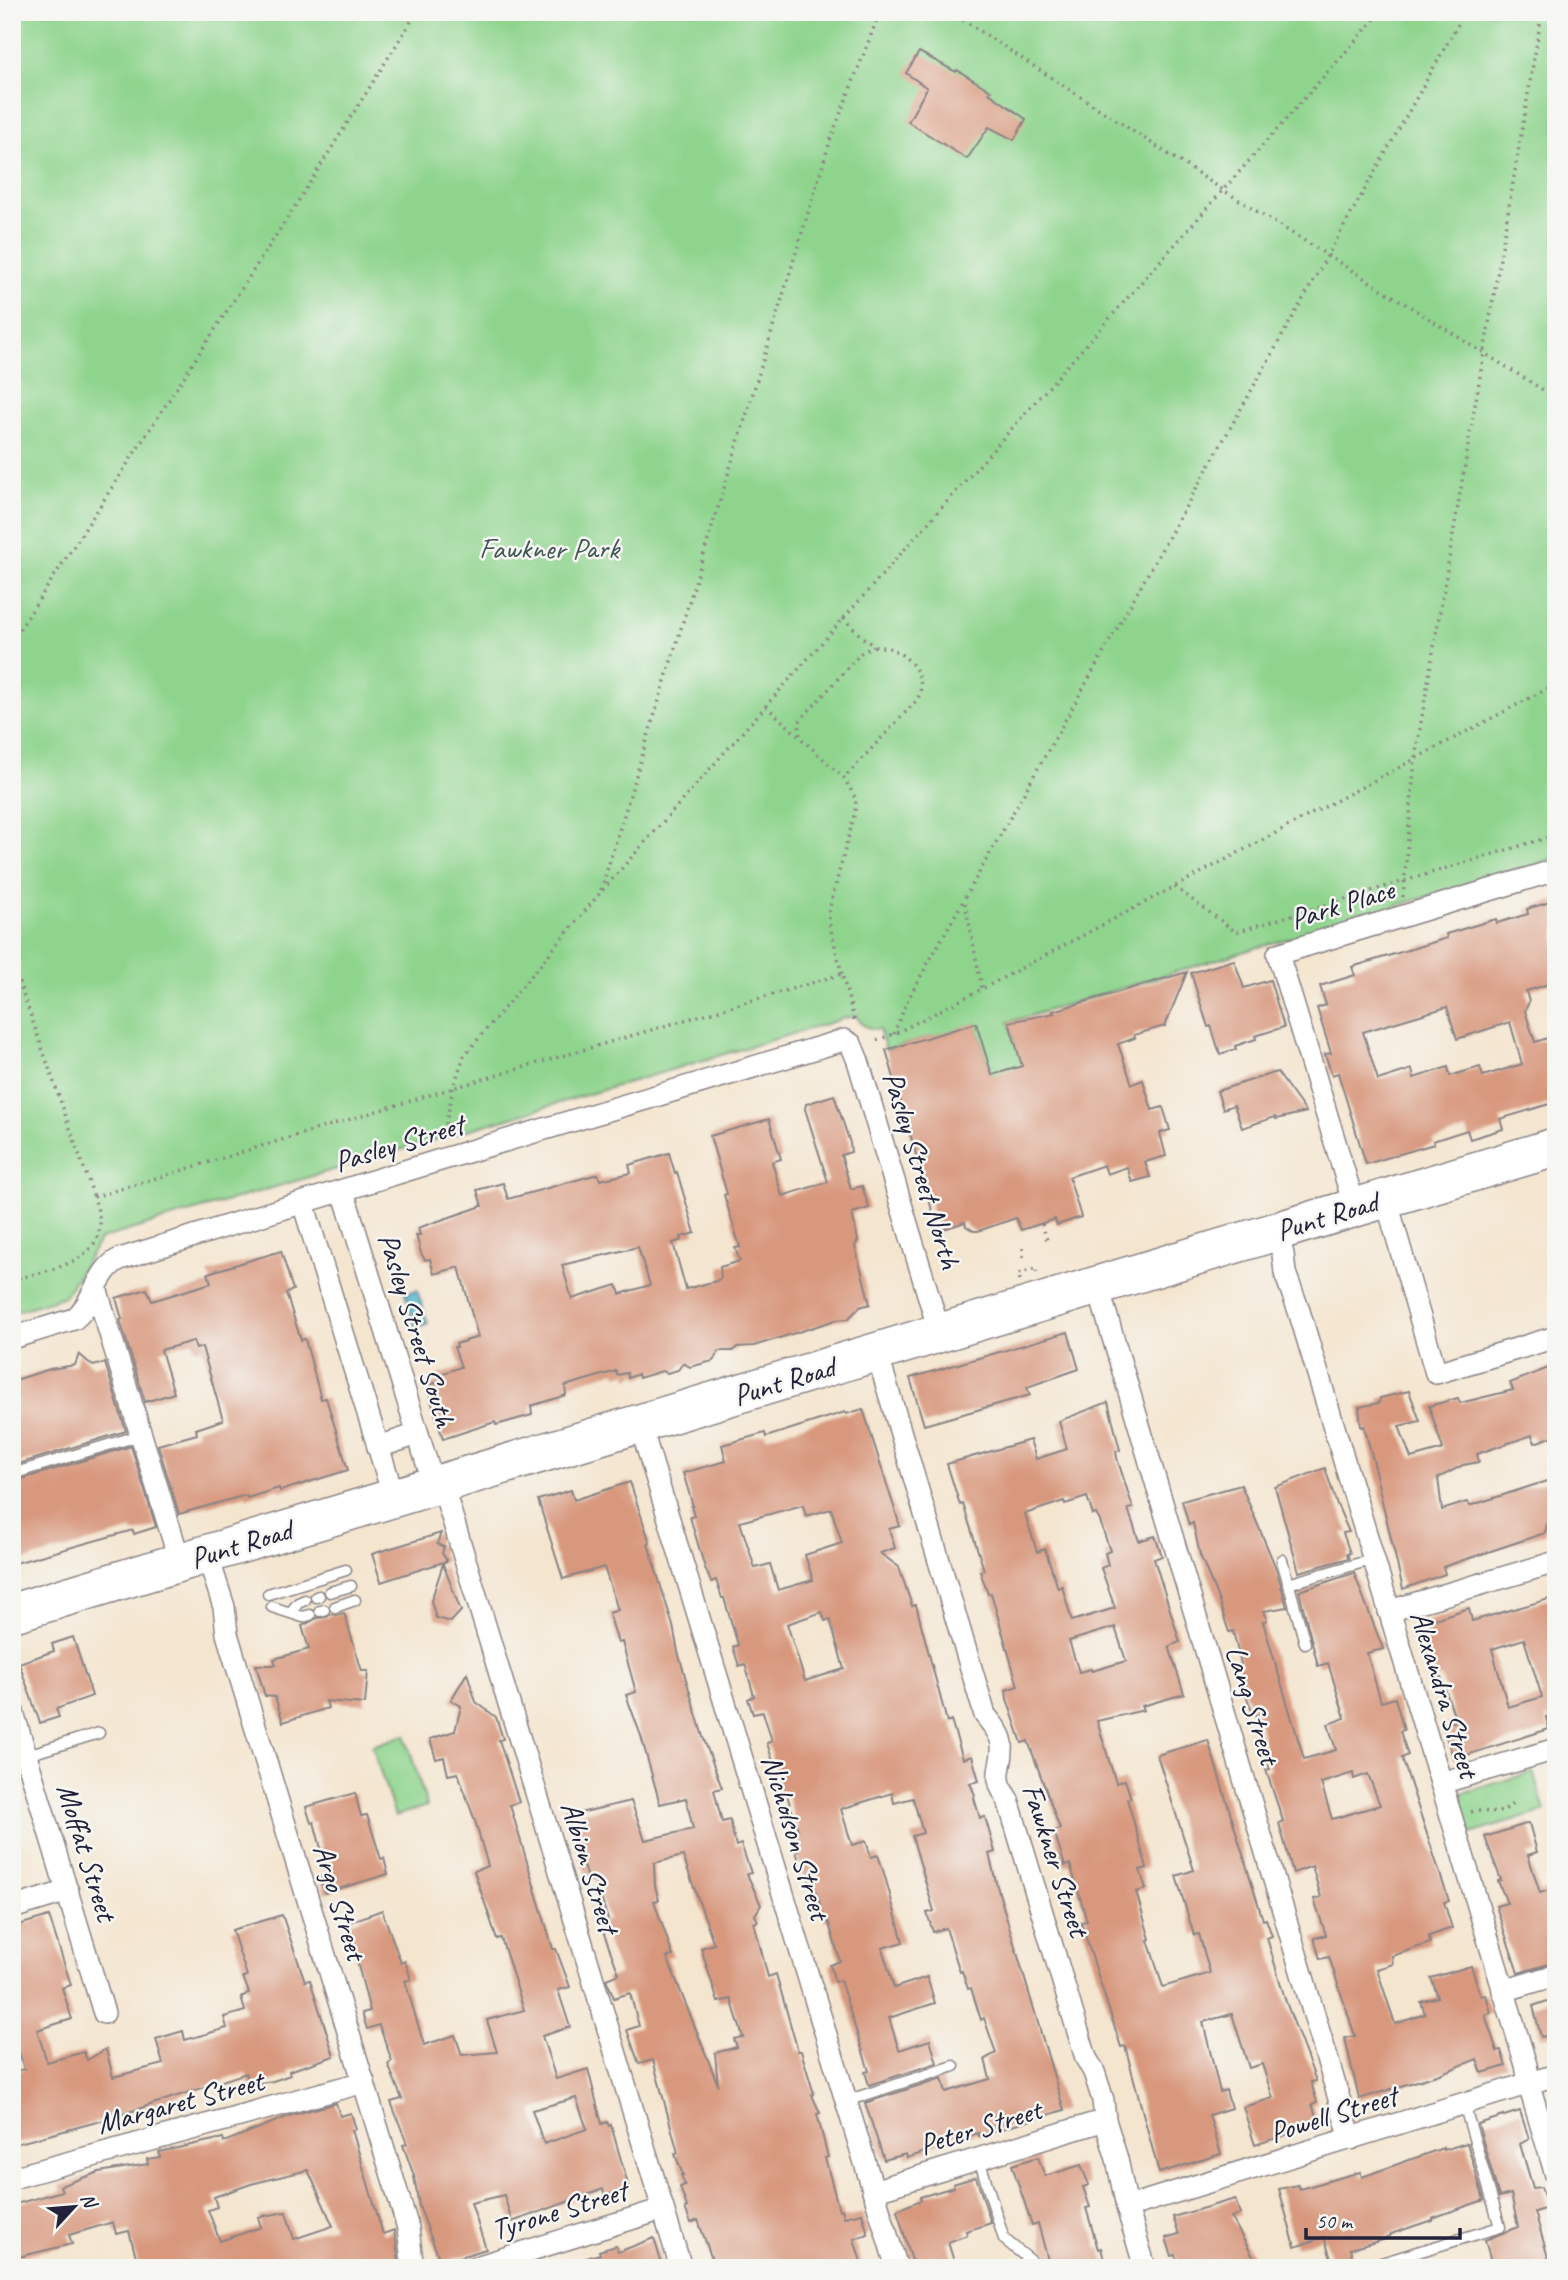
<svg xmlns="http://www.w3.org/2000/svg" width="1568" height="2280" viewBox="0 0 1568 2280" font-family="Caveat,sans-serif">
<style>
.green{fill:#8ed48d;stroke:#587b64;stroke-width:2}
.water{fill:#4cb3ca;stroke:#376a82;stroke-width:2}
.building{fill:#d8987e;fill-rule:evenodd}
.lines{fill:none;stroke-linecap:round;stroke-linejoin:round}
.lane-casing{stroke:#8b8485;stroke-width:13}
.street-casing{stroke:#8b8485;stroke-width:24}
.highway-casing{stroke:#8b8485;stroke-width:41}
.path{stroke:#8b8485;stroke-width:3.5;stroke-dasharray:2 5;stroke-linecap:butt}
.lane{stroke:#fff;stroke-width:10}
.street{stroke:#fff;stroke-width:21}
.highway{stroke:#fff;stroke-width:38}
.labels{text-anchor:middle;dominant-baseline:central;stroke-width:5;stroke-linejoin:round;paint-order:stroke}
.park-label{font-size:30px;fill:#425754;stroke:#f6f6f2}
.street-label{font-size:30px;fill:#22223b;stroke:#f6f6f2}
</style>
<rect width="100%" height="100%" fill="#f6f6f2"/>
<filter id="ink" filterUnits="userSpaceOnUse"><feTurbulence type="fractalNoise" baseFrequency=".0143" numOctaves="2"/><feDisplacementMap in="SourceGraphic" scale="14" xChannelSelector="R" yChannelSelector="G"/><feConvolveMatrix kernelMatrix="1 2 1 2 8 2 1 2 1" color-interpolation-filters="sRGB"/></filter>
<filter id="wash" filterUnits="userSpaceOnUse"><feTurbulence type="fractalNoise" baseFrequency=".00686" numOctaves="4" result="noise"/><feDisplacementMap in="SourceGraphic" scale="28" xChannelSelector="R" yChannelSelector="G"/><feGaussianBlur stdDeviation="1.57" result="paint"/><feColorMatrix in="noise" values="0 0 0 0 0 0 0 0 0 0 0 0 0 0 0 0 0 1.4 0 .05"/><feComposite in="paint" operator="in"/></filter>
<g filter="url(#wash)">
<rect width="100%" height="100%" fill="#f4e5cf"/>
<!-- green -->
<g class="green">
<path d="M12,12H1556V858L1009,1022L1017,1048L1035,1066L992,1076L976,1024L886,1050L879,1029C867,1029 861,1025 856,1015L100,1239L65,1296L12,1313Z"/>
<path d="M405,1735L427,1806L395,1816L372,1746Z"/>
<path d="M1533,1772L1545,1811L1471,1834L1459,1794Z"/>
</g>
<!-- water -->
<path class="water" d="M417,1290L428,1324L415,1327L405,1293Z"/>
<g id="blocks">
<!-- building -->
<g class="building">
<path d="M919,52L956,72L957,70L991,91L989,93L1026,119L1014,140L989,127L967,159L908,122L927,88L906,73Z"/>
<path d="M1556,900V982L1526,991L1529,1002L1525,1011L1535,1042L1551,1037L1556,1051V1102L1500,1119L1503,1129L1470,1139L1467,1130L1433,1141L1434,1144L1366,1164L1338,1073L1332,1075L1325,1054L1331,1053L1317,1008L1326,1005L1320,986L1355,975L1352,967L1447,938L1446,934L1496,919L1497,923L1528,914L1527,909ZM1447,1007L1457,1039L1510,1022L1522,1064L1483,1076L1480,1067L1450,1076L1448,1067L1414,1078L1412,1069L1378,1080L1363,1032Z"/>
<path d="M1234,960L1244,988L1270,980L1284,1027L1255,1036L1256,1039L1235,1046L1236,1049L1220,1054L1211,1026L1208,1027L1191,973Z"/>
<path d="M1187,972L1165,1026L1134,1035L1135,1038L1118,1044L1132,1084L1143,1080L1152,1110L1163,1107L1170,1130L1160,1133L1166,1156L1145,1162L1150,1177L1132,1182L1127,1167L1107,1174L1104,1165L1069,1177L1081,1217L1057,1225L1055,1219L1021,1230L1016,1218L978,1231H974L966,1226L965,1222L938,1231L886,1050L976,1023L992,1075L1022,1066L1009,1022L1054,1013L1053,1011L1067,1007Z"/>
<path d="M1277,1072L1306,1112L1276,1119L1275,1117L1242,1128L1234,1105L1223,1109L1217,1091Z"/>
<path d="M834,1095L850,1143L851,1152L841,1155L851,1189L862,1186L869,1208L852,1213L858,1240L855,1246L870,1304L860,1307L848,1319L836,1320L754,1346L737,1347L733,1351H719L713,1361L690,1367L683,1363L678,1370L667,1373L662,1371L639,1378L638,1374L628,1378L627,1373L617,1375L616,1371L565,1386L566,1395L531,1406L532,1415L496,1425L495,1422L443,1439L430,1397H432L428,1385L440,1382L438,1375L461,1367L454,1347H457L456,1344L478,1337L459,1267L434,1274L430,1259L425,1260L421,1253L416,1235H420L418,1228L482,1206L477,1190L503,1183L508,1199L598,1174L600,1180L631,1173L629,1165L669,1153L675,1173L677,1172L695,1233L681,1237L682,1240L673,1243L686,1289L716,1281L721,1278L720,1267L740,1261L735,1248L740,1247L724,1195L727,1194L710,1136L769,1119L781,1159L772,1162L782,1196L828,1182L805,1109L806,1104ZM638,1247L650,1285L620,1294L617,1285L572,1299L562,1265Z"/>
<path d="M281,1251L293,1290L286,1293L301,1340L305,1339L321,1399L326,1398L348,1470L280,1491L279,1488L247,1498L246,1495L179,1514L158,1445L197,1434L196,1429L223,1420L202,1347L196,1349L193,1341L161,1350L174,1393L145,1402L120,1320L122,1319L116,1298L147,1289L152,1301L211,1283L208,1273Z"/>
<path d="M1068,1332L1079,1369L1027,1387L1030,1395L924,1425L910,1378Z"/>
<path d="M79,1354L93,1366L105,1363L126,1431L12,1466V1381L50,1369L75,1365Z"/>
<path d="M1556,1365V1435L1535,1443L1532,1435L1477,1454L1479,1462L1463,1465L1438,1478L1442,1510L1467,1502L1469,1506L1556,1478L1545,1533L1443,1567L1445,1574L1403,1589L1374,1467H1375L1364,1426L1361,1427L1359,1407L1379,1403L1380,1398L1409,1391L1420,1421L1399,1426L1411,1458L1443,1449L1429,1406L1458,1398L1460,1403L1513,1390L1510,1383Z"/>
<path d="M1108,1402L1120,1450L1116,1451L1117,1458L1133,1508L1128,1509L1139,1541L1155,1536L1162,1556L1154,1559L1180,1642L1169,1646L1184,1694L1142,1706L1144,1710L1097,1721L1116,1783L1125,1780L1131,1798L1127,1799L1147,1868L1140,1870L1146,1889L1136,1892L1150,1939L1148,1940L1163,1987L1210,1973L1199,1934L1194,1935L1176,1876L1194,1870L1157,1755L1208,1740L1263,1920L1266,1919L1272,1936L1267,1938L1286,2002L1316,2081L1311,2082L1317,2102L1312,2104L1319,2124L1255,2145L1243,2107L1273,2098L1262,2064L1249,2068L1232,2014L1203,2022L1220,2092L1226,2090L1231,2108L1209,2115L1221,2154L1159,2173L1125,2046L1121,2047L1081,1922L1087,1921L1070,1864L1065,1866L1054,1831L1060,1829L1028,1741L1022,1743L1007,1699L1006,1690L1018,1686L991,1593L988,1594L980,1571L984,1570L963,1504L960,1505L947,1464L1030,1440L1036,1459L1067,1449L1059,1421ZM1087,1497L1093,1515L1096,1514L1100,1521L1110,1551L1105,1553L1108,1565L1101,1568L1115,1608L1072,1621L1062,1586L1058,1588L1045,1549L1037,1552L1025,1514L1064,1501L1065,1504ZM1115,1627L1126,1661L1092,1671L1091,1669L1079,1672L1069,1641Z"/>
<path d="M863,1409L900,1526L889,1529L895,1548L880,1553L899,1567L912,1606L916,1605L947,1722L951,1720L963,1759L972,1756L979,1781L970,1783L975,1795L974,1798L980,1818L985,1817L995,1852L989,1854L997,1886L1064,2110L979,2136L978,2133L962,2138L961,2136L930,2146L931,2150L907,2158L906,2154L884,2160L865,2103L942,2078L946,2092L990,2079L985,2059L996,2053L984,2018L981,2020L971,1988L968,1989L962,1971L960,1972L946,1928L933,1932L927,1913L934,1911L912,1836L923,1833L913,1798L894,1803L892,1793L841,1809L852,1845L866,1841L871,1857L878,1855L884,1873L903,1942L882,1948L894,1988L927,1977L935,2003L889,2018L899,2050L930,2040L937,2063L869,2085L865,2072L869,2071L840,1980L835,1982L830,1965L840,1961L828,1920L825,1921L815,1888L812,1889L808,1876L804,1878L796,1851L799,1850L793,1831L798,1830L787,1795L780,1797L775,1778L778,1777L767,1743L772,1741L763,1712L753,1714L748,1699L754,1696L745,1664L739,1666L733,1647L738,1645L724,1598H722L716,1580L711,1582L705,1568L690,1517L694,1516L691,1506H693L683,1473L726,1461L722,1445L765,1433L766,1437L845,1412L846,1414ZM803,1505L806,1516L831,1509L842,1543L805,1555L813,1580L778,1590L770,1564L755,1568L740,1522ZM822,1612L825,1621L830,1619L844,1669L805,1681L787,1624Z"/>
<path d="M131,1446L156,1527L134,1534L133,1530L12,1564V1482Z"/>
<path d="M1325,1468L1336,1502L1349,1532L1343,1533L1350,1553L1347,1554L1349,1558L1299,1572L1275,1487Z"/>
<path d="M630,1482L650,1543L648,1544L673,1626L678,1652L703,1737L722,1788L714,1790L722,1822L730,1820L736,1846L741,1844L751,1873L747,1874L761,1905L755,1915L758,1921L754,1923L768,1977L776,1974L798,2051H801L814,2094L812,2095L820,2113L817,2114L828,2157L825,2158L839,2210L842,2209L844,2217L862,2213L868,2234L854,2239L863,2268H715L698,2220L691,2223L685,2208L687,2207L680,2187L685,2185L681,2175H683L675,2154L678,2153L653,2060L639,2064L627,2030L639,2026L630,1993L614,1998L606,1979L619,1974L600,1923L608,1920L595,1879L588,1881L567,1816L631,1801L645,1840L693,1829L686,1798L660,1804L641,1736L626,1695L636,1692L622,1642L618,1643L609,1613L618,1610L604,1567L563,1579L538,1500L571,1490L574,1500ZM683,1856L714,1944L701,1948L718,2002L731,1999L743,2037L734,2039L737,2047L715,2053L718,2085L667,1957L673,1956L654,1901L659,1900L655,1886L654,1863Z"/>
<path d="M1241,1485L1276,1568L1287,1607L1264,1611L1267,1620L1263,1622L1304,1759L1336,1750L1328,1724L1345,1718L1328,1663L1318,1666L1299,1591L1354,1573L1383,1649L1367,1653L1381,1702L1395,1698L1404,1730L1400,1731L1408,1755L1402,1758L1449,1901L1444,1902L1452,1928L1429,1936L1430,1943L1392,1956L1393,1964L1377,1969L1395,2024L1425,2014L1421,2002L1438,1997L1431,1978L1471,1966L1481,1996L1486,1995L1491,2013L1485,2015L1497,2051L1501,2050L1506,2066L1482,2073L1477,2059L1437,2075L1359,2099L1345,2038L1355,2036L1329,1957L1320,1959L1314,1938L1326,1935L1314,1899L1321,1897L1312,1866L1293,1873L1279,1823L1283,1821L1266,1770L1270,1769L1262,1746L1264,1745L1256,1713L1253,1714L1244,1689L1247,1688L1238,1665L1241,1664L1233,1631L1229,1632L1217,1596L1200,1555L1193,1523L1189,1525L1182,1501ZM1353,1773L1354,1779L1368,1774L1380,1805L1332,1819L1321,1783Z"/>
<path d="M441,1533L437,1544L444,1547L442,1553L447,1561L381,1582L372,1554Z"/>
<path d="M443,1564L461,1611L451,1622L436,1618L431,1601Z"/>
<path d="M1556,1597V1729L1552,1730L1548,1717H1546L1549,1729L1454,1759L1442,1725L1456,1721L1441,1677L1434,1679L1419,1624L1469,1608L1472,1621ZM1524,1639L1542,1697L1508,1707L1492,1649Z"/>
<path d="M344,1613L362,1671H368L365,1704L326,1701L328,1708L283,1722L275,1697L265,1696L256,1665H276L274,1659L309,1649L302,1626L317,1618L327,1617L331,1614L336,1615Z"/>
<path d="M73,1637L92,1696L56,1709L59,1717L40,1723L19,1663L54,1651L52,1644Z"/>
<path d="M467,1673L476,1702L496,1717L503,1739L499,1740L519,1802L510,1805L553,1949H556L570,1987L558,1990L570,2027L542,2036L556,2079L588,2069L602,2124L607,2122L609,2126L611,2125L629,2188L605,2196L603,2189L512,2222L504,2195L471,2203L486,2249L441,2263L419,2206L414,2176L403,2145L407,2144L391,2102L402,2099L388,2064L392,2061L379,2025L367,2029L362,2013L370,2011L347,1923L382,1910L401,1963L405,1961L411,1979L405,1981L424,2045L455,2035L462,2055L497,2052L487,2020L524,2010L501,1938L497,1939L474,1871L488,1866L476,1824L458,1773L448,1775L444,1757L436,1759L430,1739L455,1731L461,1706L451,1700ZM576,2098L587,2129L544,2144L532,2110Z"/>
<path d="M355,1793L361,1816L367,1815L381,1859L384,1858L388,1874L325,1893L320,1877L328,1875L314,1822L311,1823L306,1807Z"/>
<path d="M1529,1823L1537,1852L1528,1855L1540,1893L1549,1890L1556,1914V1936L1547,1940L1556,1962L1518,1973L1496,1906L1507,1903L1498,1881L1501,1880L1485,1837Z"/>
<path d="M282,1915L305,1981L310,1980L334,2056L289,2071L290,2075L273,2081L249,2085L246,2073L108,2119L12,2145V2072L24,2069L15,2037L12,2038V1927L49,1916L71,1985L62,1988L72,2019L37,2030L47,2062L84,2052L87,2060L106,2049L113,2077L163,2064L156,2039L183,2031L185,2040L227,2028L224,2017L245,2011L241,1997L249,1993L243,1977L247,1976L232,1930Z"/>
<path d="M1556,1998V2035L1541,2037L1533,2006Z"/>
<path d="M336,2103L340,2116L351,2113L356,2129L352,2130L383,2234L394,2230L399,2261L376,2268H312L311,2263L296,2268H139L129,2231L116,2234L113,2222L69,2235L72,2244L14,2258L12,2250V2205L62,2191L60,2186L99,2172L148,2164L147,2159L160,2157L159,2152L223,2138L224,2142L292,2115ZM308,2170L333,2226L294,2239L286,2212L258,2217L261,2227L220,2241L208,2210L217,2207L214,2197L251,2184Z"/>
<path d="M1520,2111L1529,2139L1520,2144L1533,2188L1541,2187L1548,2208L1535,2212L1551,2268H1493L1485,2240L1518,2227L1511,2194L1499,2197L1478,2124Z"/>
<path d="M1467,2143L1484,2200L1432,2218V2220L1394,2233L1383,2240L1350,2249L1356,2268H1334L1324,2237L1295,2247L1279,2189L1298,2185L1300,2189L1360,2172L1362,2177L1443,2148V2150Z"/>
<path d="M1038,2157L1045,2176L1081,2165L1089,2185L1083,2187L1090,2207L1086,2208L1098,2249L1101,2248L1106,2268H1050L1038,2223L1032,2225L1012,2165Z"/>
<path d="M976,2177L991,2223L966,2231L967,2235L948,2242L956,2268H922L920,2262L913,2264L897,2210L921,2200L920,2197L954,2187L953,2184Z"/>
<path d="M1235,2199L1240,2214L1231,2217L1255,2260L1246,2268H1180L1175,2255L1172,2256L1166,2238L1179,2234L1173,2217Z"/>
<path d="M654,2238L663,2268H571L570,2263L600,2254L599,2251L616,2246L618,2252Z"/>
</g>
</g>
</g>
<g filter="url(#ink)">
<use href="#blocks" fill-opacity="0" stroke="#8b8485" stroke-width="2"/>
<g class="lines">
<!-- lane casing -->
<g class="lane-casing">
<g id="lane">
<path d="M12,1474L141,1435"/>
<path d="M1282,1560L1305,1643"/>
<path d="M1288,1584L1374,1559"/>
<path d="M330,1592L351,1586"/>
<path d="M268,1594L346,1570"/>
<path d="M316,1597L319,1596"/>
<path d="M272,1607L303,1617L310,1615"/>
<path d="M335,1607L355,1600"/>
<path d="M320,1611L324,1610"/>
<path d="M291,1612L298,1603L305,1600"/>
<path d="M27,1755L99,1733"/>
<path d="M846,2101L954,2066"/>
<path d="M979,2159L1004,2239L1031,2261L1033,2268"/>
<path d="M1375,2265L1500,2227L1464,2104"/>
</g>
</g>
<!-- street casing -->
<g class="street-casing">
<g id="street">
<path d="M343,1191L434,1486"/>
<path d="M1386,1199L1436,1373L1556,1337"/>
<path d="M303,1203L394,1498"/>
<path d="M1355,1208L1278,954L1556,870"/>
<path d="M1276,1232L1283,1254L1285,1273L1299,1311L1526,2065L1531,2092L1556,2175"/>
<path d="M1098,1287L1351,2139"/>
<path d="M96,1288L180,1562"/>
<path d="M12,1338L74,1319C94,1304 97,1269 120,1259L437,1161L844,1040L851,1044L858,1061L940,1334"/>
<path d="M877,1353L985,1715C991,1723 1001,1733 1002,1744C1004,1770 990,1772 1008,1800L1086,2058L1094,2072L1103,2100L1105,2120L1117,2159L1127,2207L1145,2268"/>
<path d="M640,1424L897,2268"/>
<path d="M378,1447L418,1434"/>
<path d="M442,1484L681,2268"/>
<path d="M207,1554L224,1607L227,1634L408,2228L412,2261L415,2268"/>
<path d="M1389,1611L1556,1562"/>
<path d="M12,1709L104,2013"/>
<path d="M1441,1783L1556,1749"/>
<path d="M12,1908L68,1891"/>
<path d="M1503,1991L1556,1975"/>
<path d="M12,2178L364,2082"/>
<path d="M873,2191L1105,2120"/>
<path d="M1127,2207L1556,2075"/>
<path d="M473,2268L663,2209"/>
</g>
</g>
<!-- highway casing -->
<g class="highway-casing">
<path id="highway" d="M12,1613L1556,1147"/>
</g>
<!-- path -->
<g class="path">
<path d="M951,12L1223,190L1556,398"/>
<path d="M843,618C852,626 862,639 873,645C879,648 887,646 894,650C913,660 928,680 917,700L844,778"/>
<path d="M12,641L292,211L417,12"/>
<path d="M766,706L844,778L856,799L855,812L829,910V922L842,974"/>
<path d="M800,735L799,722L861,653L874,646"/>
<path d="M1175,887L1236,932L1556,835"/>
<path d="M601,890L831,138L880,12"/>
<path d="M1403,897L1415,758L1542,12"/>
<path d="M965,903L982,988"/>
<path d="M12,962L94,1197"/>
<path d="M894,1034L906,1003L927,965L1465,12"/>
<path d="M877,1040L894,1034L982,989L1556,684"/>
<path d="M443,1138L453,1088L464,1056L600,893L1381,12"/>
<path d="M1042,1224L1048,1243"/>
<path d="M1023,1257V1245"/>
<path d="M12,1280C42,1271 99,1265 100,1224C100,1215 96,1205 94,1197L453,1088L842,974L855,1023"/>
<path d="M1020,1280L1018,1274L1036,1268L1037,1274"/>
<path d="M1471,1812C1489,1808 1496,1820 1513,1803"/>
</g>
<!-- lane -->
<use href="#lane" class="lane"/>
<!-- street -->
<use href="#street" class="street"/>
<!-- highway -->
<use href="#highway" class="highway"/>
</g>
</g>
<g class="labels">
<!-- park labels -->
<g class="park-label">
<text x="549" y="548">Fawkner Park</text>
</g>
<!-- street labels -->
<g class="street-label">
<text transform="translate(1342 904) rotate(-17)">Park Place</text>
<text transform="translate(399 1143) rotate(-17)">Pasley Street</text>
<text transform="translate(922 1170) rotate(73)">Pasley Street North</text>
<text transform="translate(1327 1216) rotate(-17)">Punt Road</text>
<text transform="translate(417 1330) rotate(73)">Pasley Street South</text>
<text transform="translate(784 1381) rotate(-17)">Punt Road</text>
<text transform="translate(241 1544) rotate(-17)">Punt Road</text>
<text transform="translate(1445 1694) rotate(73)">Alexandra Street</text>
<text transform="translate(1253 1705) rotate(73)">Lang Street</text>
<text transform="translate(796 1837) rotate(73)">Nicholson Street</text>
<text transform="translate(87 1852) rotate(73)">Moffat Street</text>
<text transform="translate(1056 1860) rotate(72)">Fawkner Street</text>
<text transform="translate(590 1867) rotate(73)">Albion Street</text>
<text transform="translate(340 1902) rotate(73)">Argo Street</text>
<text transform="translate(180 2102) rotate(-15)">Margaret Street</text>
<text transform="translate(1333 2114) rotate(-17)">Powell Street</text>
<text transform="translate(980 2127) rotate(-17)">Peter Street</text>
<text transform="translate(559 2210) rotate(-17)">Tyrone Street</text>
</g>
</g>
<!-- margin -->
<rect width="1568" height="2280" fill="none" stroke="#f6f6f2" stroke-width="42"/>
<!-- north arrow -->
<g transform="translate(74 2207) rotate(64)" stroke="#f6f6f2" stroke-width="5" paint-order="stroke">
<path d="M0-5L12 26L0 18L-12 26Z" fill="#22223b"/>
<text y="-10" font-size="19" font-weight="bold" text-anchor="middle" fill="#22223b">N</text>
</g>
<!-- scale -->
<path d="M1306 2228v10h154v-10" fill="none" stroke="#22223b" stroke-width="3.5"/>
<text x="1316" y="2228" font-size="21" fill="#22223b" stroke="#f6f6f2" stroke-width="5" paint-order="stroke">50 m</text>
</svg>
